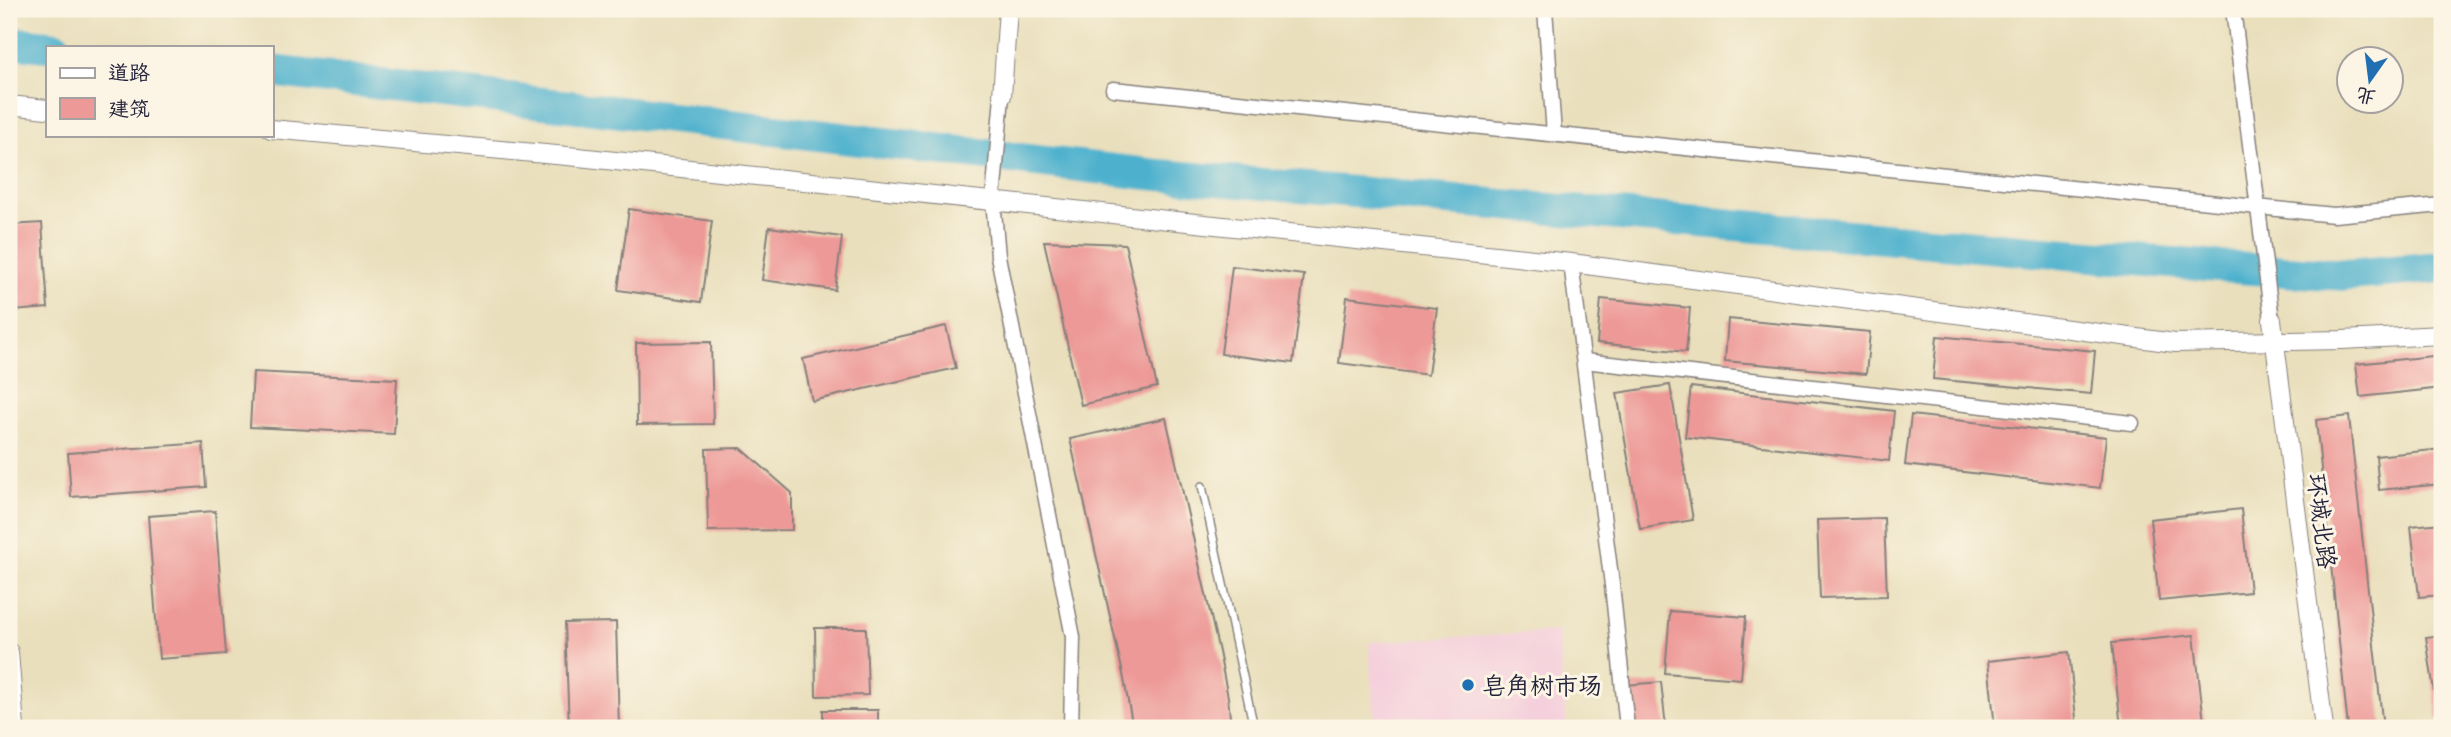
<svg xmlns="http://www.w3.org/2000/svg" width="2451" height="737" viewBox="0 0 2451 737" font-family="Itim,'LXGW WenKai TC',sans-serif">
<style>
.built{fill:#f4cfdc}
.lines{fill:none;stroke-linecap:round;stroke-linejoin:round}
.river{stroke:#4eb1cd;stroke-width:32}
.building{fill:#ed9997}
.service-casing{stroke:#86807c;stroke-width:10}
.minor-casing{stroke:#86807c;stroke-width:17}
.tertiary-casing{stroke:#86807c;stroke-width:20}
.service{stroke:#fff;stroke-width:7}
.minor{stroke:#fff;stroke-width:14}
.tertiary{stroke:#fff;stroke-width:18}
.poi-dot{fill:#1f6fb2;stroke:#fcf5e5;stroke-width:2.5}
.labels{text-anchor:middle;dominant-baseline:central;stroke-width:6;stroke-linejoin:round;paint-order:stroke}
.street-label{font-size:24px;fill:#22223b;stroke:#fcf5e5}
.poi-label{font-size:24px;fill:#22223b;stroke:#fcf5e5;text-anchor:start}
</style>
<rect width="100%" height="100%" fill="#fcf5e5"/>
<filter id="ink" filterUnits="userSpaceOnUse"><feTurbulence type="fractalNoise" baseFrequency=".0143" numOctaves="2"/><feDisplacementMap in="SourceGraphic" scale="14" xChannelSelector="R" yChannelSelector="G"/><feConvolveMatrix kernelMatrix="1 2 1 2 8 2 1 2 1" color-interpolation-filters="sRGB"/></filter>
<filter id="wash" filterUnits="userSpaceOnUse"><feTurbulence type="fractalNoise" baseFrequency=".00686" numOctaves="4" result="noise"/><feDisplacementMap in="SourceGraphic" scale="28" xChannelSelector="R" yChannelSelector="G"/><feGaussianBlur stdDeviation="1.57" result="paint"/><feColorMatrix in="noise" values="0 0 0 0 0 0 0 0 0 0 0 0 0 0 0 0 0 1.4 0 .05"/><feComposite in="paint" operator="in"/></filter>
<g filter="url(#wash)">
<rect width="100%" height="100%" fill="#e9dfbc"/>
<!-- built -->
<path class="built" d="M1558,631L1567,728H1375L1369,642Z"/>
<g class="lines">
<!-- river -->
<g class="river">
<path d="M9,42L56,47"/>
<path d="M271,71L1148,174L2206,266L2347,275L2442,267"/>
</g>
</g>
<g id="blocks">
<!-- building -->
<g class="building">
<path d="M629,209L712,221L701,302L618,290Z"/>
<path d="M42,223L48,308L13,311L9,225Z"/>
<path d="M769,227L842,237L835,290L762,280Z"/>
<path d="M1044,241L1125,244L1157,387L1081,405Z"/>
<path d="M1232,266L1304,275L1293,363L1221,354Z"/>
<path d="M1347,297L1437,308L1428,375L1339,363Z"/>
<path d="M1601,299L1690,308L1686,352L1597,343Z"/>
<path d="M1728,319L1870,332L1866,374L1725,361Z"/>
<path d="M946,326L956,368L812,401L803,359Z"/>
<path d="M1937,336L2095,351L2091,394L1933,379Z"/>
<path d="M711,342L713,424L637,425L636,343Z"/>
<path d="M2442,355V388L2360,397L2356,364Z"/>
<path d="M253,372L397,379L394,434L250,427Z"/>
<path d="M1670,385L1693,520L1640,529L1617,393Z"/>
<path d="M1691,387L1894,411L1889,461L1685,437Z"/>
<path d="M1911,415L2106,437L2100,488L1905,465Z"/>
<path d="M2349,416L2383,728H2348L2316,420Z"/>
<path d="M1166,418L1219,652L1228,697L1231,728H1133L1123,674L1070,439Z"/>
<path d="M203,443L206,487L71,497L68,453Z"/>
<path d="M741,448L792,493V530L708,531L706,449Z"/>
<path d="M2442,449V484L2379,490L2376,456Z"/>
<path d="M2241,509L2250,592L2159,601L2150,519Z"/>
<path d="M215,511L226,654L159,659L148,516Z"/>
<path d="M1884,518L1887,596L1820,598L1817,520Z"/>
<path d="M2442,523V595L2419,597L2411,526Z"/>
<path d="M1670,611L1746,617L1741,679L1665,673Z"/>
<path d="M616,622L619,728H569L565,623Z"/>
<path d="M815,628H866L868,695L816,696Z"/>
<path d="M2194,635L2204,722L2148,728H2121L2112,643Z"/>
<path d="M2442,635V719H2438L2426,637Z"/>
<path d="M2069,652L2077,728H1995L1988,661Z"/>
<path d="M1661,682L1666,728H1631L1626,685Z"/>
<rect x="823" y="710" width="55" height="18"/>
</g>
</g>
</g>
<g filter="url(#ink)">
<use href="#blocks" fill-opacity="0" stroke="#86807c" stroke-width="2"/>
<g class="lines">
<!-- service casing -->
<g class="service-casing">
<path id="service" d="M1202,486L1254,728"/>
</g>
<!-- minor casing -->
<g class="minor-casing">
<g id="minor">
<path d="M1545,9L1554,134"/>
<path d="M2233,9L2272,320"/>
<path d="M1113,89L2334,215L2442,205"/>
<path d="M1002,96L993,200L998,256L1073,637L1071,728"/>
<path d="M1571,263L1612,585L1627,728"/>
<path d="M1584,361L2132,423"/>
</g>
</g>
<!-- tertiary casing -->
<g class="tertiary-casing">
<g id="tertiary">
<path d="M1002,96L1008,9"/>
<path d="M9,105L47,109"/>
<path d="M271,129L578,157L1571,263L2175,343L2342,340L2442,335"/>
<path d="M2272,320L2324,728"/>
<path d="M9,652L15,728"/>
</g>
</g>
<!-- service -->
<use href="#service" class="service"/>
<!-- minor -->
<use href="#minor" class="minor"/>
<!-- tertiary -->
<use href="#tertiary" class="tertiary"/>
</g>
</g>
<!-- markers -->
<circle class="poi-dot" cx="1468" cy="685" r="7"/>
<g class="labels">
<!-- street labels -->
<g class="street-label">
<text transform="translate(2322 521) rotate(83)">环城北路</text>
</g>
<!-- poi labels -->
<g class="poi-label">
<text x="1482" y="685">皂角树市场</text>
</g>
</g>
<!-- margin -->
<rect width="2451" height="737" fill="none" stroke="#fcf5e5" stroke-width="35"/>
<!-- legend -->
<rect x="46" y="46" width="228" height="91" fill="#fcf5e5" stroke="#a5a1a1" stroke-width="2"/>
<rect x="60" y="68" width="35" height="10" fill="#ffffff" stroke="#a5a1a1" stroke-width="2"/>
<text x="108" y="80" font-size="21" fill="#22223b">道路</text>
<rect x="60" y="98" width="35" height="21" fill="#ed9997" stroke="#a5a1a1" stroke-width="2"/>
<text x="108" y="116" font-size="21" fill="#22223b">建筑</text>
<!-- north arrow -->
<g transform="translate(2370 80) rotate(194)"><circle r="33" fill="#fcf5e5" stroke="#a5a1a1" stroke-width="2"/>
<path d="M0-5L12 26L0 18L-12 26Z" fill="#1f6fb2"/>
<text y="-10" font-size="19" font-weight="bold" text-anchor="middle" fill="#22223b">北</text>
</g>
</svg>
